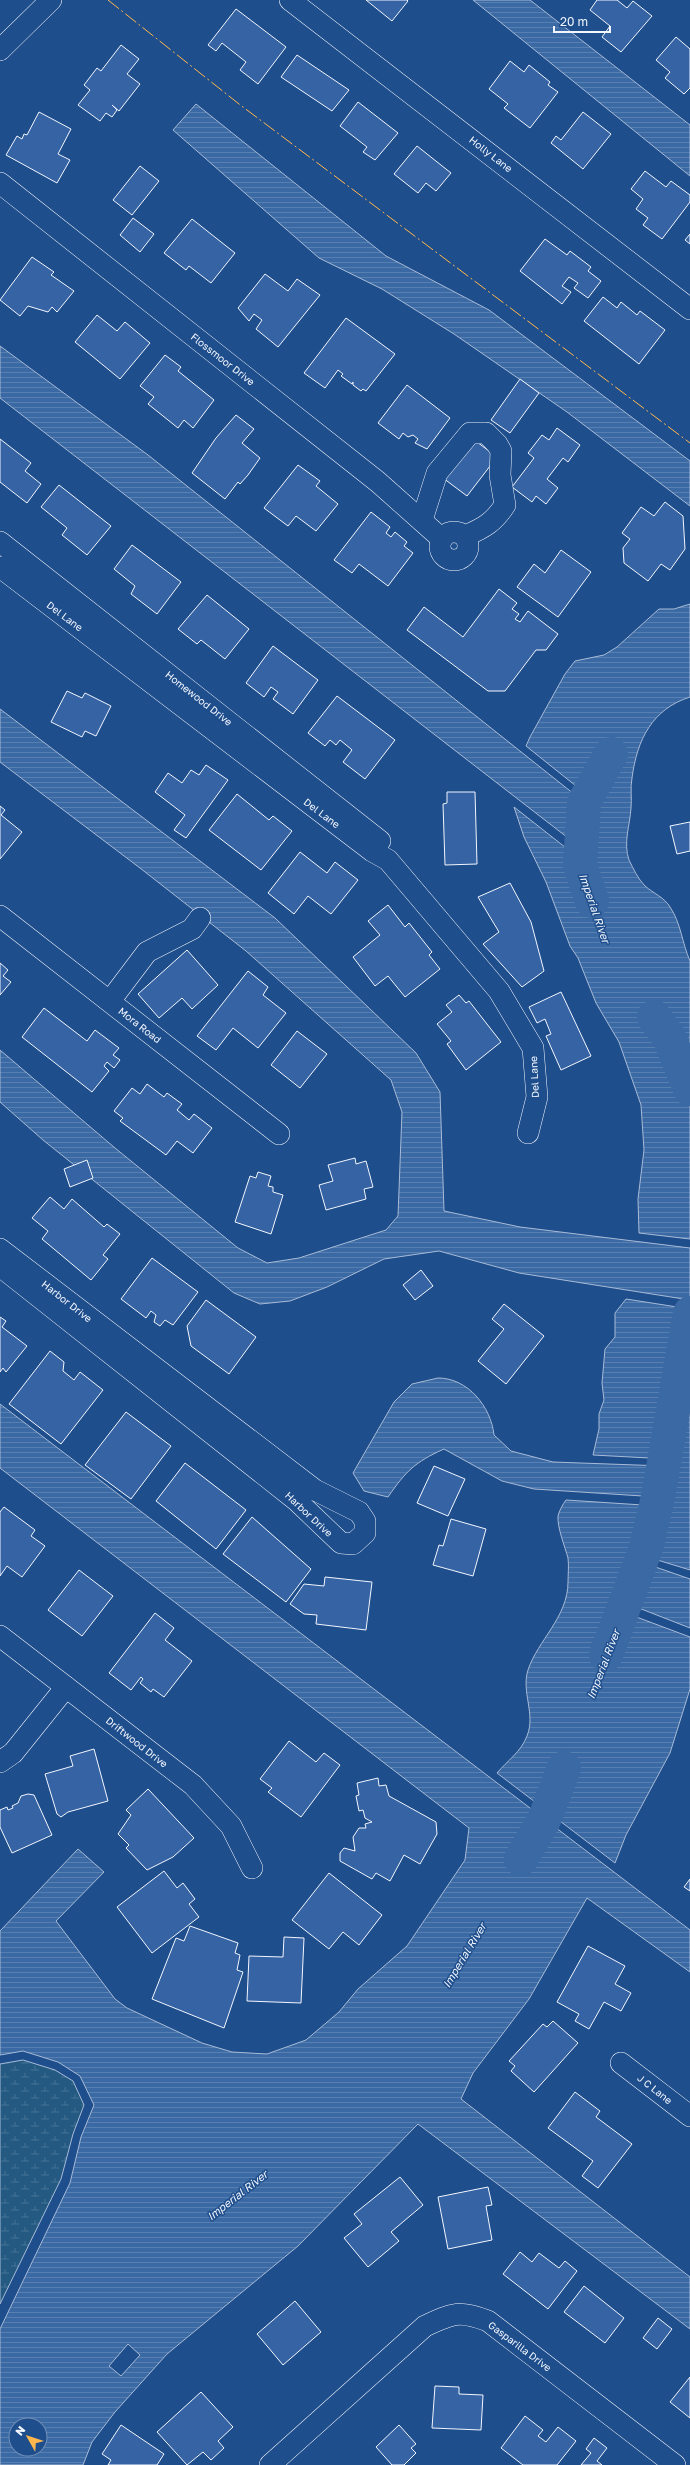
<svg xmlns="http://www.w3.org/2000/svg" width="690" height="2465" viewBox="0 0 690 2465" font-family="'Golos Text',sans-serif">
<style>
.wetland{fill:url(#wetland-marsh);stroke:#a8bbd7}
.water{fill:url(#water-rules);stroke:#a8bbd7;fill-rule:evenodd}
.pier{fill:#1f4e8c;stroke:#a8bbd7}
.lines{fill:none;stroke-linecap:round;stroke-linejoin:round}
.river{stroke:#3b69a3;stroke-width:34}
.building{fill:#3563a3;stroke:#f2f6ff}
.minor-casing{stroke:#f2f6ff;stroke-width:22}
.minor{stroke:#1f4e8c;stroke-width:21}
.power{stroke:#ffb74d;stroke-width:1;stroke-dasharray:14 3 2 3;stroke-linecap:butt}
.labels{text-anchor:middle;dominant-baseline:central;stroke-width:3;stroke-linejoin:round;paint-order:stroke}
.street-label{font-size:10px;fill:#f2f6ff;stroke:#1f4e8c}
.water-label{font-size:11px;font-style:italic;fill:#f2f6ff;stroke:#1f4e8c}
</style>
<defs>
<pattern id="wetland-marsh" width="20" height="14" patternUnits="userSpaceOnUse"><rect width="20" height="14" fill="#245a82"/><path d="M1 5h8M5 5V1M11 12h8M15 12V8" fill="none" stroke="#447295"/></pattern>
<pattern id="water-rules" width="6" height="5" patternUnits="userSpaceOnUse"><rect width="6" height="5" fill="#3b69a3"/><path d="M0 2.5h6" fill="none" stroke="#587fb1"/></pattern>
</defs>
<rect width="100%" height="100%" fill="#1f4e8c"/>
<!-- wetland -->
<path class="wetland" d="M23,2060L55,2070L73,2081L84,2105L73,2134L61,2179L0,2304V2064Z"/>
<!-- water -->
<g class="water">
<path d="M473,0H530L690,125V176Z"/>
<path d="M196,104L386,256L489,310L690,461V506L567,412L454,334L382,289L319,258L173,130Z"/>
<path d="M0,346L148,455L584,802L581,848L0,398Z"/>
<path d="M690,604V697C652,709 637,740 632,778C630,788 632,798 631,808C630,825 623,843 629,860C633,868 638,879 645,886C653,893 665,898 670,907C681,923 682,943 690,961V1056L676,1059L672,1063L683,1095L690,1101V1239L639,1233L638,1199L644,1150L641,1105L619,1042L596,1003L578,958L570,946L546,882L524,837L514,807L575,855L583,857L590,849L591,798L526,746L530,737L565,674L575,661L604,655L617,647L659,609H674Z"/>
<path d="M0,709L275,918L416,1053L440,1092L444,1211L520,1227L690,1248V1300L519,1273L439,1251L384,1259L327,1287L290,1301L260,1304L234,1293L43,1140L0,1102V1050L115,1148L238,1248L267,1263L299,1258L386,1230L398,1216L402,1112L391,1080L246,951L140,868L0,762Z"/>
<path d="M690,1065V1089L681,1067Z"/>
<path d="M626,1299L690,1309V1324H682L679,1328L672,1367L675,1375L690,1379V1570L638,1554L632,1558L617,1605L623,1612L690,1637V1689L670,1753L626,1835L615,1863L497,1773C507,1761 521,1752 527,1736C536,1714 521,1692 528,1670C538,1640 568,1617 568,1582C568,1575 569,1566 568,1558C565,1547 557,1527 558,1516C559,1511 563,1504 566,1500L658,1506C670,1503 676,1468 668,1459L593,1455L599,1429V1414L604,1400L602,1383L605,1349L615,1337V1313Z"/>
<path d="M687,1332H690V1370L681,1369Z"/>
<path d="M438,1378C468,1378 491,1407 494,1435L511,1451L553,1462L664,1466L658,1497L534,1489L502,1481L444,1449C415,1462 406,1471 388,1497L364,1491L353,1473L394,1402L412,1384Z"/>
<path d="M0,1404L690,1930V1972L587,1898L529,1999L473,2073L461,2099L690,2277V2329L418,2124L298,2246L167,2354L115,2412L92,2442L83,2465H0V2329L70,2183L81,2137L94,2105L80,2076L58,2062L23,2051L0,2055V1931L78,1849L104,1872L56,1921L115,1999L127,2008L202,2043L232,2052L267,2054L306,2040L339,2012L358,1989L407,1946L465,1860L469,1828L0,1468ZM16,2425H40V2449H16Z"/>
<path d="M641,1562L690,1579V1628L626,1603Z"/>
</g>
<!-- pier -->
<path class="pier" d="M128,2344L140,2355L121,2376L109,2366Z"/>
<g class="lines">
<!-- river -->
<g class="river">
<path d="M592,901L580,865L584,802L611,754"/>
<path d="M654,1017L669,1037L690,1089"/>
<path d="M606,1655L646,1548L658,1497L690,1313"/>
<path d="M521,1859L544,1820L564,1768"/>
</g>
</g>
<!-- building -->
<g class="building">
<path d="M366,0H407L408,1L392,21Z"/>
<path d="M597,0H617L627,8L633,1L652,16L621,52L602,37L610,26L590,10Z"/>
<path d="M236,9L286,47L258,84L240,70L246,62L222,43L216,51L208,45Z"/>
<path d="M676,37L690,49V88L684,94L665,78L670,72L656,60Z"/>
<path d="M121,45L139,59L127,74L140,84L119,111L112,105L117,110L112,117L106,113L100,121L78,105L90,90L84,85L97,68L101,71Z"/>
<path d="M297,55L349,90L332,111L281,77Z"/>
<path d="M510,61L524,72L529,65L550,82L548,85L558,92L530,128L504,108L508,104L489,89Z"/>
<path d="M358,102L398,133L375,160L363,152L367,147L340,126Z"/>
<path d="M39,112L71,129L58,154L70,160L57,183L6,155L17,136L22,139L24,134L27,135Z"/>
<path d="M583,112L611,134L583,169L551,143L556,136L561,140Z"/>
<path d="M417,146L451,173L436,191L426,183L418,193L394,174Z"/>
<path d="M140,166L159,181L132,215L113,200Z"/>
<path d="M645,171L666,187L671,181L690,195V202L662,239L643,225L648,218L636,209L643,199L631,189Z"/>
<path d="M133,218L154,234L140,252L120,235Z"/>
<path d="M192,219L235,253L211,283L189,266L186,270L164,253Z"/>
<path d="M690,234V244L685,240Z"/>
<path d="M545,239L567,255L570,251L591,267L588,271L601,281L588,298L574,288L578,283L569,277L562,286L571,292L562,304L520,271Z"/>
<path d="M32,257L54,272L51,275L74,291L57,312L52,307L48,312L28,306L20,316L0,300Z"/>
<path d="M265,274L288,291L297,279L320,295L278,347L256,329L262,320L254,314L249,321L238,308Z"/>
<path d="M603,297L617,308L621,302L637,315L640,311L665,330L639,364L584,321Z"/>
<path d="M97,315L117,331L125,322L150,343L120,379L75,342Z"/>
<path d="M346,318L395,354L366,391L363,389L361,391L353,385V382L352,384L341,376L343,374L338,370L325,388L304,373Z"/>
<path d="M165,355L181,367L178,371L214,400L193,428L184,420L178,428L148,404L154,397L140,386Z"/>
<path d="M520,379L539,393L510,433L491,420Z"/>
<path d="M407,385L450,418L427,449L415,443L418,439L413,435L408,437L403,433L399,439L378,423Z"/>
<path d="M236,415L254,429L242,443L260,458L248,475L240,484L238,482L225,499L192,473L216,438Z"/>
<path d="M557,428L580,445L568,462L563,458L547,479L558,488L546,504L536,496L532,502L512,487L534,458L528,453L542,435L549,440Z"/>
<path d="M0,439L31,463L25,471L41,484L27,503L0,482Z"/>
<path d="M473,439L497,457L467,496L443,478Z"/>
<path d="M298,465L320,481L316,486L338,504L316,531L296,516L288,526L264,508Z"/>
<path d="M59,485L111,526L87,555L62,535L67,528L41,507Z"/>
<path d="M665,502L683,516L685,549L670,570L661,564L648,581L624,563L623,548L630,539L622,533L641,507L654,516Z"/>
<path d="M371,512L390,527L386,533L391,537L395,532L407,542L404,546L413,553L388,586L359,564L352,573L334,560Z"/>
<path d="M132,545L181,582L157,614L131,594L135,586L114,569Z"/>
<path d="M561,550L591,572L558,617L517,587L534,564L545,573Z"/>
<path d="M499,589L517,603L512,609L519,614L515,619L520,622L528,611L558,634L546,650H536L505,691H488L407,630L424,607L463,637Z"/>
<path d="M207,595L249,629L225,659L201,640L197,644L178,629Z"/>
<path d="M273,646L318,680L293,714L273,699L278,692L271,687L264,697L246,683Z"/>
<path d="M67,691L82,698L85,693L111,706L96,736L85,731L82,737L51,722Z"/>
<path d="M337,696L395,740L365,779L343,762L352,750L351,749L340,740L336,745L330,740L325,746L308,733Z"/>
<path d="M206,765L228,780L186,838L174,830L185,815L155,792L168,773L182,783L191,770L199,775Z"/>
<path d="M447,792H475L477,864L445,865L443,804L447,803Z"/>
<path d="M237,794L269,820L273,816L292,831L261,870L209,830Z"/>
<path d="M0,806L5,810L1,815L22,832L0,859Z"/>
<path d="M690,822V851L677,854L670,826Z"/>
<path d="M300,852L327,873L335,862L358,880L331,914L308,896L294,914L268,893Z"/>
<path d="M510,883L531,922L544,971L522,987L483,944L499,932L478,897Z"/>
<path d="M388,905L405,927L409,923L432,952L429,955L440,969L405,997L388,976L375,986L353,957L380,935L368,921Z"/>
<path d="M187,950L218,985L192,1009L182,998L159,1018L138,994Z"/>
<path d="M0,963L8,970L3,976L11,982L0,995Z"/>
<path d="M248,971L268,987L263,995L286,1013L258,1048L233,1028L216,1050L197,1036Z"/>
<path d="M561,992L591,1056L561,1070L546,1036L551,1034L545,1019L537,1023L529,1007Z"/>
<path d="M459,995L466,1003L469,1001L501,1042L466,1070L447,1044L451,1041L437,1024L452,1012L446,1005Z"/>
<path d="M44,1008L87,1041L95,1030L119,1048L113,1055L120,1060L114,1068L107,1062L104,1066L109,1071L92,1092L22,1037Z"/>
<path d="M297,1031L327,1054L300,1088L271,1065Z"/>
<path d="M147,1084L164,1097L167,1093L182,1104L177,1110L189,1120L194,1114L212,1128L193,1153L177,1141L166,1155L120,1121L123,1118L114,1111L132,1088L140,1094Z"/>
<path d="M355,1158L356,1164L366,1161L373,1187L364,1189L366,1199L326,1210L319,1185L333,1181L328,1165Z"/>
<path d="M87,1160L93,1178L70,1187L64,1169Z"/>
<path d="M258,1172L271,1176L268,1186L273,1187V1192L283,1195L271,1234L235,1222L250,1176L256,1178Z"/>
<path d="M50,1197L64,1209L72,1199L104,1227L107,1224L120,1234L103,1255L108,1259L91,1280L42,1239L48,1231L32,1218Z"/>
<path d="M152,1258L198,1292L173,1325L165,1320L160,1326L154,1322L156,1315L151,1311L146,1318L121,1299Z"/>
<path d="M421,1270L433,1286L415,1300L403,1285Z"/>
<path d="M206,1300L256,1337L229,1374L191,1346L187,1326Z"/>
<path d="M504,1304L544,1336L506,1384L478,1361L504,1329L492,1319Z"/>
<path d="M0,1317L6,1321L2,1327L27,1346L6,1372L3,1368L0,1372Z"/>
<path d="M50,1351L64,1362L63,1371L74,1380L80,1372L103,1390L61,1444L9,1404Z"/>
<path d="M126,1412L171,1446L131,1499L85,1465Z"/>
<path d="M185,1463L246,1510L216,1549L156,1501Z"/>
<path d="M434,1466L465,1479L448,1516L417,1503Z"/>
<path d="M4,1507L35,1530L31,1536L45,1546L22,1577L7,1566L0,1576V1512Z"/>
<path d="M252,1517L311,1569L286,1602L223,1554Z"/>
<path d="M451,1519L486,1529L473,1576L433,1565L439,1545L443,1546Z"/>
<path d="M79,1570L113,1596L82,1636L48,1610Z"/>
<path d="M325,1577L372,1582L366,1630L316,1624L317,1615L304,1614L290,1604L304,1584L324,1586Z"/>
<path d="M155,1613L174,1628L165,1640L192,1661L164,1697L153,1689L151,1692L140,1683L143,1679L141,1677L131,1690L109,1673Z"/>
<path d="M289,1741L316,1762L324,1753L340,1765L301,1817L268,1792L272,1788L260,1779Z"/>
<path d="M94,1749L108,1801L68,1812L61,1817L57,1814L45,1774L73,1766L70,1756Z"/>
<path d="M378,1778L379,1786L386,1785L389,1796L436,1822L437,1834L420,1864L404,1855L390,1881L376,1873L372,1879L340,1861V1853L344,1848L355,1851L353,1837L359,1828H366L365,1824L372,1822L365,1818L363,1810L359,1811L356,1796L359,1795L357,1783Z"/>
<path d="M148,1789L194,1838L173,1857L147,1870L126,1848L129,1845L118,1834L131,1815L126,1810Z"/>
<path d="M28,1794L34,1795L52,1835L12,1853L0,1827V1810L7,1807L8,1810L13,1808L12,1806L18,1803L21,1796Z"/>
<path d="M164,1871L177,1888L183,1883L195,1899L189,1904L199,1917L152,1953L117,1907Z"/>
<path d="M329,1873L382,1915L359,1945L343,1932L329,1949L292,1920Z"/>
<path d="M690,1879V1891L684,1887Z"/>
<path d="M190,1926L238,1943L235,1953L240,1955L237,1970L243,1972L224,2028L152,1999L176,1938L184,1941Z"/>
<path d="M284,1937L304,1938L301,2003L247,2001L249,1956L283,1957Z"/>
<path d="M588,1946L625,1966L615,1984L631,1993L621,2011L604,2002L589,2029L575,2021L579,2014L557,2002Z"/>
<path d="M553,2021L578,2043L534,2092L511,2071L515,2066L509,2061L543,2024L547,2027Z"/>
<path d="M575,2092L600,2111L596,2117L632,2144L598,2188L582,2176L593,2161L548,2128Z"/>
<path d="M400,2177L423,2205L391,2232L399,2241L368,2267L344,2238L362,2224L354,2214Z"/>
<path d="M488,2187L492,2205L486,2206L492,2240L448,2249L438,2197Z"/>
<path d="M520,2252L532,2262L539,2253L559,2268L565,2261L577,2271L548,2309L503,2274Z"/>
<path d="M584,2286L624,2318L605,2343L564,2312Z"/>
<path d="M295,2301L321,2332L283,2365L257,2334Z"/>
<path d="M658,2318L672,2329L657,2349L643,2338Z"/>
<path d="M690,2377V2418L670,2402Z"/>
<path d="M435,2386L459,2387V2394L483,2395L481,2430L432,2428Z"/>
<path d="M201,2392L233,2427L218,2441L224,2448L211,2460L203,2452L187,2465L157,2432Z"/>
<path d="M525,2416L543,2430L538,2436L546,2442L558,2427L576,2441L557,2465H523L501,2448Z"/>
<path d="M121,2425L164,2454L157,2465H108L111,2460L102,2454Z"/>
<path d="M399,2425L416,2444L411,2448L416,2453L404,2465H392L376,2447Z"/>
<path d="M594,2438L607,2448L597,2461L602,2465H581L591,2453L586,2449Z"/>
</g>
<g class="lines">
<!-- minor casing -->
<g class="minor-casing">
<g id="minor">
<path d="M290,0L690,309"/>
<path d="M0,50L51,0"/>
<path d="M0,183L378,482L442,539"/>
<path d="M422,520L437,473L470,433H486L497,444L501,451L500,475L505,505C494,522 484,528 465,536"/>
<circle cx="454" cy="546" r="14"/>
<path d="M0,542L380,841"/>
<path d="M0,567L372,851L388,860L499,991L533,1048L537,1097L528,1133"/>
<path d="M0,916L279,1134"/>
<path d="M110,1001L147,952L192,929L200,918"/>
<path d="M0,1249L315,1490L359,1512L365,1521V1533L353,1544L341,1543L296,1500L0,1266"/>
<path d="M0,1636L193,1785L231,1826L252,1868"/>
<path d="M0,1762L13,1753L66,1687"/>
<path d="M621,2063L690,2116"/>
<path d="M270,2465L425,2326C453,2313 459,2310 488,2321L675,2465"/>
</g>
</g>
<!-- minor -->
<use href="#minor" class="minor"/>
<!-- power -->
<path class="power" d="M108,0L239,104L690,443"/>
</g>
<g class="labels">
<!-- street labels -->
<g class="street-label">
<text transform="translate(491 154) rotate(38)">Holly Lane</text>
<text transform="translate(223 359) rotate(38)">Flossmoor Drive</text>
<text transform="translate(65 616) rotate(37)">Del Lane</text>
<text transform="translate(199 698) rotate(38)">Homewood Drive</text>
<text transform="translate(322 813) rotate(37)">Del Lane</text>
<text transform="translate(140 1025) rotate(38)">Mora Road</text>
<text transform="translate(534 1077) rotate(-93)">Del Lane</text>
<text transform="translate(67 1301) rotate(38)">Harbor Drive</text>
<text transform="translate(309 1514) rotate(43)">Harbor Drive</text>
<text transform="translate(137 1742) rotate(38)">Driftwood Drive</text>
<text transform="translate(655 2089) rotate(38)">J C Lane</text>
<text transform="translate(520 2346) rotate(37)">Gasparilla Drive</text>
</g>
<!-- water labels -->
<g class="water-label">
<text transform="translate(595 908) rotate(71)">Imperial River</text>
<text transform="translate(603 1664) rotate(-69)">Imperial River</text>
<text transform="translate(464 1955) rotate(-59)">Imperial River</text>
<text transform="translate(237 2195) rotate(-38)">Imperial River</text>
</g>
</g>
<!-- north arrow -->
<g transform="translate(28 2437) rotate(309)"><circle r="19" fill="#1f4e8c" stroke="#7391ba"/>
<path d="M0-3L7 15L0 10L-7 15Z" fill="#ffb74d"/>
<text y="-6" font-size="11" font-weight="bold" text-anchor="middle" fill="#f2f6ff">N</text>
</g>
<!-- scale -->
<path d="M554 26v6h56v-6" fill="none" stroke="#f2f6ff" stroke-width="2"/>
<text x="560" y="26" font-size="12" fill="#f2f6ff" stroke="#1f4e8c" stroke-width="3" paint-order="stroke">20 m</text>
</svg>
